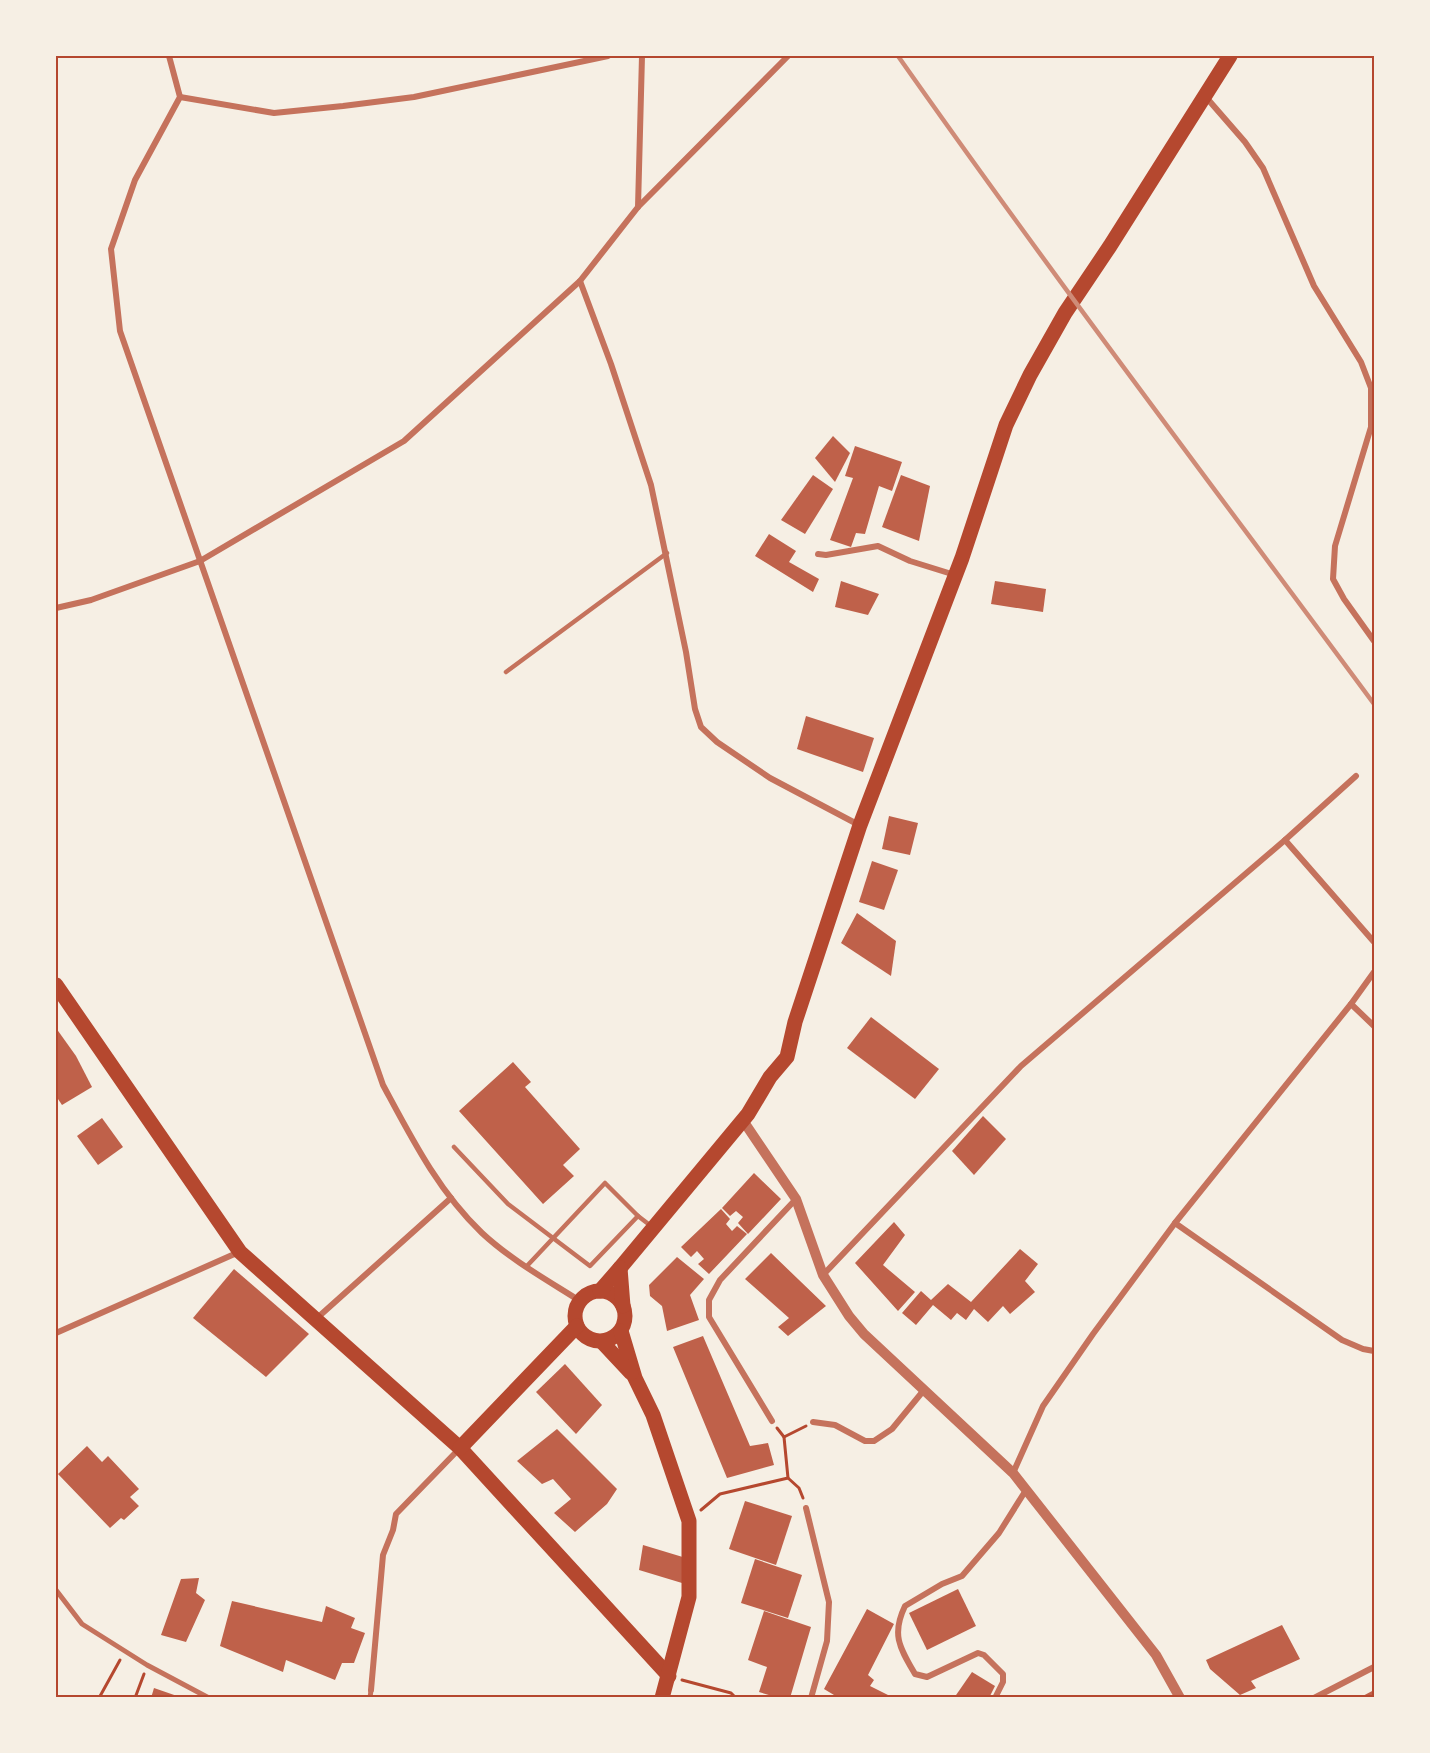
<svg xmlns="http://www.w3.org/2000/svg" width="1430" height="1753" viewBox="0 0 1430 1753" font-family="Spectral,serif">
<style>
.building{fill:#bf614a}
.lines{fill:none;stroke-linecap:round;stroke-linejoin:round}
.path{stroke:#b5482f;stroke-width:3}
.service{stroke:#c5725c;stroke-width:4.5}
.pedestrian{stroke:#c5725c;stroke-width:5}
.minor{stroke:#c5725c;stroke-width:6}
.tertiary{stroke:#c5725c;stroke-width:10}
.primary{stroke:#b5482f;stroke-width:15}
.rail{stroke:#cf8b77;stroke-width:4.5}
.neatline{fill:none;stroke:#b5482f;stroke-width:2}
</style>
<rect width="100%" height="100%" fill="#f6efe4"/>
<!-- building -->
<g class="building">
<path d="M833,436L850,453L835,482L815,458Z"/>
<path d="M855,446L902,462L892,491L879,486L865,534L856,533L851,547L830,540L853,478L845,476Z"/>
<path d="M813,475L833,489L805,534L781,520Z"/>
<path d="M901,475L930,486L919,541L882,527Z"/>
<path d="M769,534L796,551L789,562L819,579L813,592L755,556Z"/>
<path d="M841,581L879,594L868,615L835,607Z"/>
<path d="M995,581L1046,589L1043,612L991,604Z"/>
<path d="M806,716L874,738L863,772L797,749Z"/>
<path d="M889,816L918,823L910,855L882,849Z"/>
<path d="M872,861L898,870L884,910L859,902Z"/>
<path d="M857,913L896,941L891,976L841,943Z"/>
<path d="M871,1017L939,1069L915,1099L847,1048Z"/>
<path d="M56,1028L76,1056L92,1087L62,1105L56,1096Z"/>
<path d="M513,1062L531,1082L525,1087L580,1149L563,1165L574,1176L543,1204L459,1111Z"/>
<path d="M983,1116L1006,1139L974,1175L952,1151Z"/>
<path d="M102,1118L123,1147L98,1165L77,1136Z"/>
<path d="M754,1173L781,1199L748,1234L738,1223L743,1217L736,1211L730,1216L722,1208Z"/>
<path d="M721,1209L730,1219L726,1224L732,1231L737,1226L747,1234L709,1274L698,1264L704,1259L697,1251L691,1257L681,1247Z"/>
<path d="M894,1222L905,1235L883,1265L915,1292L898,1311L855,1263Z"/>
<path d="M1020,1249L1038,1264L1025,1281L1035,1292L1010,1314L1003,1306L988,1322L974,1309L966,1320L957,1313L951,1320L933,1305L916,1325L902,1313L921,1291L931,1300L948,1284L971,1302Z"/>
<path d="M771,1253L826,1306L788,1336L778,1327L789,1318L745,1279Z"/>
<path d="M677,1257L704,1279L690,1295L699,1320L667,1331L662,1306L650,1296L649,1285Z"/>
<path d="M234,1269L309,1334L266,1377L193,1318Z"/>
<path d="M703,1336L750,1446L768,1443L774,1465L727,1478L673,1347Z"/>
<path d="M565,1364L602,1405L576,1434L536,1392Z"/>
<path d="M557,1429L617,1489L607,1504L575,1532L554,1513L571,1499L553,1479L542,1484L517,1461Z"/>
<path d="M87,1446L102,1462L108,1456L139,1489L130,1497L139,1506L124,1520L121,1518L110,1528L58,1474Z"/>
<path d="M745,1501L792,1516L776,1565L729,1549Z"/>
<path d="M643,1545L686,1558L682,1583L639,1570Z"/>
<path d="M755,1559L802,1575L788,1618L741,1603Z"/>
<path d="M199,1578L196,1593L205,1600L186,1642L161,1635L181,1579Z"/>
<path d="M958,1589L976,1626L927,1650L909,1613Z"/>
<path d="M232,1601L322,1622L326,1606L355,1618L351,1628L365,1633L354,1663H342L335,1680L286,1660L283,1672L220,1646Z"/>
<path d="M867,1609L894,1624L868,1675L874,1680L870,1686L894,1698H839L824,1689Z"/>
<path d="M764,1611L811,1627L790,1698H779L759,1692L767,1667L748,1660Z"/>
<path d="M1282,1625L1300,1659L1251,1681L1256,1688L1240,1695L1210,1669L1206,1660Z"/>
<path d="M972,1672L995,1686L989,1698H954Z"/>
<path d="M154,1688L180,1697V1698H151Z"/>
<path d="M1374,1690V1698H1359Z"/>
</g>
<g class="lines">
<!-- path -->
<g class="path">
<path d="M777,1428L784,1437L806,1426"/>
<path d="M784,1437L788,1478L799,1488L803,1498"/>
<path d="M701,1510L720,1494L788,1478"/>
<path d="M682,1680L731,1693L736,1698"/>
<path d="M99,1698L120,1660"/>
<path d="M135,1698L144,1674"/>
</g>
<!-- service -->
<g class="service">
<path d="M506,672L667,553"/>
<path d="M454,1147L508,1204L590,1266L638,1216"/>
<path d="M526,1267L605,1183L638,1216L651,1226"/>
</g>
<!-- pedestrian -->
<g class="pedestrian">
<path d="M56,1590L82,1624L147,1665L209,1698"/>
<path d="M370,1698L371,1690"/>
</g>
<!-- minor -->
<g class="minor">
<path d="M169,56L180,97L135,180L111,249L120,331L383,1085C411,1137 438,1191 482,1233C511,1260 547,1280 580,1301"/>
<path d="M1205,96L1245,142L1263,168L1314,286L1361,362L1371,388V427L1335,546L1333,579L1344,599L1374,641"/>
<path d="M180,97L274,113L343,106L414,97L608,56"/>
<path d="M638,207L642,56"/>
<path d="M580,281L611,364L651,485L686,652L695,709L701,727L717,742L770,778L859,825"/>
<path d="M818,554L826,555L878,546L910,561L955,575"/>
<path d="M56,608L91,600L200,561L404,441L580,281L638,207L788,56"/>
<path d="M1285,840L1374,942"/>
<path d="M1351,1004L1374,1026"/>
<path d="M1175,1223L1342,1340L1363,1349L1374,1351"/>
<path d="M823,1275L1021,1066L1285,840L1356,776"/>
<path d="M316,1319L451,1198"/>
<path d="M56,1333L239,1252"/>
<path d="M772,1421L709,1317V1300L720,1280L796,1199"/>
<path d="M813,1422L835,1425L865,1441H874L892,1429L924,1390"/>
<path d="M1013,1473L1043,1406L1093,1334L1175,1223L1351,1004L1374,972"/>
<path d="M806,1508L829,1602L827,1641L811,1698"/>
<path d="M371,1690L383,1555L393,1530L396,1514L460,1448"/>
<path d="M995,1698L1003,1682V1674L984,1655L978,1653L927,1677L915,1674C900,1648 891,1635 905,1606L942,1584L962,1576L999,1533L1026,1490"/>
<path d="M1314,1698L1374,1667"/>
</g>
<!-- tertiary -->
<path class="tertiary" d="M742,1119L796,1199L823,1275L849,1316L864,1334L1013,1473L1156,1655L1180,1698"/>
<!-- primary -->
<g class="primary">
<path d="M56,985L240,1252L460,1448L669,1676"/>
<path d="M620,1268L748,1114L770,1077L787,1057L795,1022L860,825L962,558L1006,425L1030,375L1065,313L1110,246L1230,56"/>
<circle cx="600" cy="1316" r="25"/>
<path d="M600,1291L620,1268L623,1306"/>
<path d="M621,1331L635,1378L653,1415L689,1521V1597L662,1698"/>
<path d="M602,1342L631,1373"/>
<path d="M460,1448L577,1326"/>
</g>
<!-- rail -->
<path class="rail" d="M898,56C1052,275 1215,489 1374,704"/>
</g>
<!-- border -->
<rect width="1430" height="1753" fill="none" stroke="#f6efe4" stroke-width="114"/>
<rect x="57" y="57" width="1316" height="1639" class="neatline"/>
</svg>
